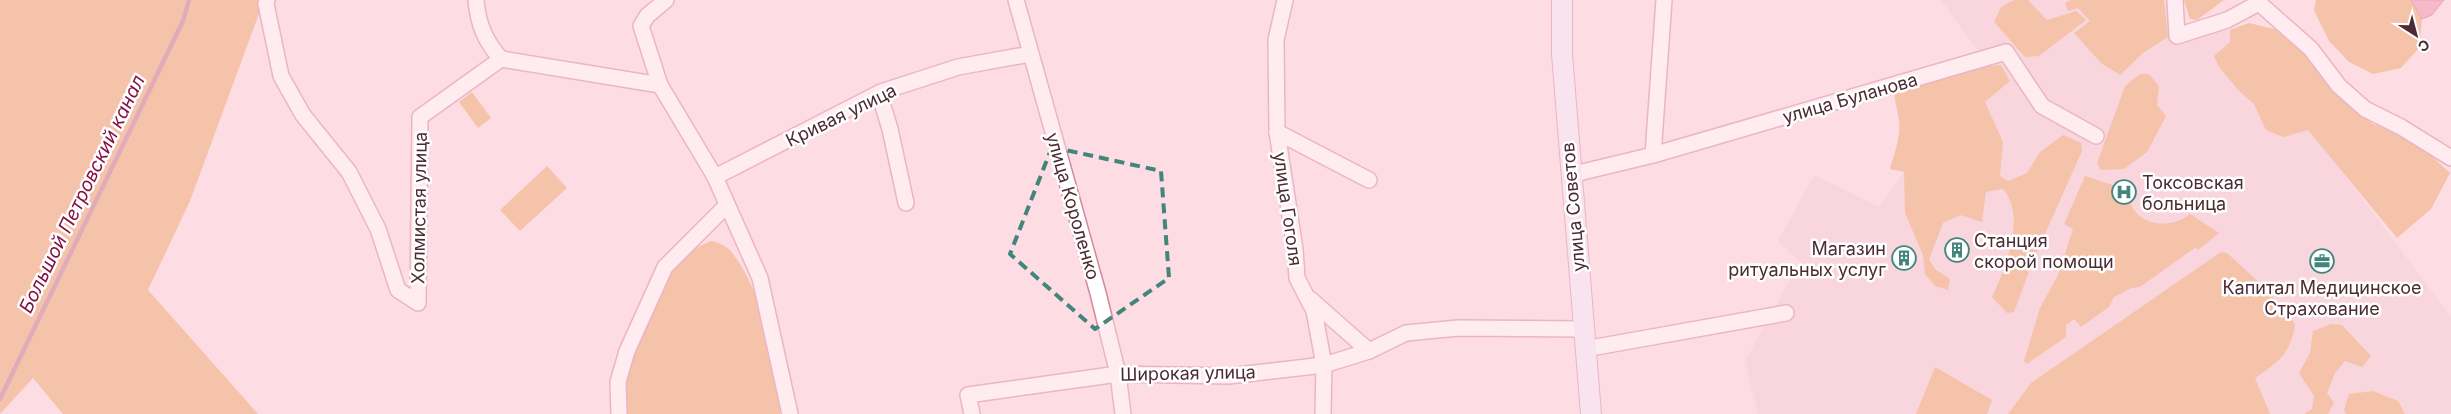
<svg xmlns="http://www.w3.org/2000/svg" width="2451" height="414" viewBox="0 0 2451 414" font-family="Inter,sans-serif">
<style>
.built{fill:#f3cdd6}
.green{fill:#e9a465}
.water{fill:#f08eaa;stroke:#be7087}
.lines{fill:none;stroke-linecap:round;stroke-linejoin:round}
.stream{stroke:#be7087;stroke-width:4.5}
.street-casing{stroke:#d5879d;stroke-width:18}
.secondary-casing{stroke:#d5879d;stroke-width:22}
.street{stroke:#fff;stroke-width:15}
.secondary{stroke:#f1eafb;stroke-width:20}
.marked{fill:none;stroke:#41867b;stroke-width:4;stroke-dasharray:10 6;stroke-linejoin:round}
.labels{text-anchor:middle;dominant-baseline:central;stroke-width:5;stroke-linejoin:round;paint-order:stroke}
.street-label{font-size:18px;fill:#4b2b34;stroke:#fff}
.poi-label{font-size:18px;fill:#4b2b34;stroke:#fff;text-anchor:start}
.water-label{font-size:19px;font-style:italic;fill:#851143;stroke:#fff}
</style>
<rect width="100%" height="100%" fill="#fedce4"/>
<!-- built -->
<path class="built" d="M1941,0H2167L2170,42L2226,24L2253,53L2451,317V414H1758L1745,361L1800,262L1778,241L1814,175L1879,207L1984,59Z"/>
<!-- green -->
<g class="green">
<path d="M0,0H264L190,201L148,290L258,414H63L33,378L0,414Z"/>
<path d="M2014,0H2028L2047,20L2076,11L2086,20L2039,56L2025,57L1994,22L2001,7Z"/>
<path d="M2071,0H2164L2168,37L2143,53L2120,75L2101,63L2074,33L2090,21L2078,8L2068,11L2065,3Z"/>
<path d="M2184,0H2224L2197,20L2190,19Z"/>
<path d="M2316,0H2411L2422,19L2419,48L2401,68L2373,74L2349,62L2329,41L2314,10Z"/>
<path d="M2249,23L2274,29L2305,54L2330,88L2352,108L2373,124L2412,138L2450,173L2431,209L2397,238L2308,130L2283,137L2266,130L2254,104L2238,90L2219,67L2214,56L2230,42V30Z"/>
<path d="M2001,65L2010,81L1985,102L2003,142L2000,176L2008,181L2027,173L2040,152L2063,135L2081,143L2082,151L2033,261L2014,312L2007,313L1992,297C2005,270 2027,215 2003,189L1986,192L1982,222L1960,215L1943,223L1929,260L1936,270L1950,279L1948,290L1935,286L1925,274L1923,255L1905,213L1904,172L1890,169C1894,154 1901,136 1899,120C1898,110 1894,103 1895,92L1978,67Z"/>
<path d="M2140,74H2149L2159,86L2157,105L2166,116L2147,152L2124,169L2101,170L2097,163L2125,86Z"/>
<path d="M472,92L491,118L478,128L459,102Z"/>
<path d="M547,166L567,188L520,231L500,210Z"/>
<path d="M2085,176L2128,190C2129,225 2167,232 2190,214L2219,233L2198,250L2196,247L2140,287L2131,288L2114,297L2109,307L2081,327L2074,319L2066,325V337L2027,364L2024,361L2040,308L2058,275L2073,229L2064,224Z"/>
<path d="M711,241C720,243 728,246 733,254C741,264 749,279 754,291C759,305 784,406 780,414H623L621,381L672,269L698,247Z"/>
<path d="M2221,252L2227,253L2263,286L2295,324C2291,354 2278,362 2255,378L2270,414H2008L2031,383Z"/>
<path d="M2331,324L2342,325L2371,356L2362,367L2345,361L2335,373L2327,393L2334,403L2328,414H2304L2312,409L2314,396L2299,373L2310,353L2313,331Z"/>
<path d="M1935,367L1992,400L1987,414H1916Z"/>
<path d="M2373,391L2398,401L2405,414H2346L2344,410L2349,394Z"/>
</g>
<!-- water -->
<path class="water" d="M2411,0H2444L2432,15L2422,19Z"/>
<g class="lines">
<!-- stream -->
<path class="stream" d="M0,399L183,21L189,0"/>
<!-- street casing -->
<g class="street-casing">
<g id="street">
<path d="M267,0L266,4L281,76L303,115L349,172L378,229L398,290L418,303L420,117L501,59L660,85"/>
<path d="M476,0C478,24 485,41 501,59"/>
<path d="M666,0L647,16L641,26L660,85L715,177L760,278L790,414"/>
<path d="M1016,0L1098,293L1118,374L1123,414"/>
<path d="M1285,0L1276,40L1277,132L1295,249L1297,278L1314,311L1324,365L1323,414"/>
<path d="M2175,0L2177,36L2227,20L2259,3L2311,49L2339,86L2365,109L2401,127L2451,158"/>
<path d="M879,93L890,129L906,203"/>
<path d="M1277,132L1369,180"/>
<path d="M1653,155L1664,0"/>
<path d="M1570,175L1653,155L2006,52L2042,106L2096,136"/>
<path d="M715,177L881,92L958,67L1030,54"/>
<path d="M1310,299L1369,351"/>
<path d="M1585,349L1786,313"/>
<path d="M619,414L618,382L627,351L665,267L727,205"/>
<path d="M972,414L968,395L1118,374L1229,376L1324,365L1369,351L1406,333L1458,328L1583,329"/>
</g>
</g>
<!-- secondary casing -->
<g class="secondary-casing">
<path id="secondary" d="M1562,0V54L1591,414"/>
</g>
<!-- street -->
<use href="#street" class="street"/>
<!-- secondary -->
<use href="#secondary" class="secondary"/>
</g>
<!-- marked area -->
<path d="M0 0H2451V414H0ZM1052,147L1161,171L1169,278L1095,329L1010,254Z" fill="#fedce4" fill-opacity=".55" fill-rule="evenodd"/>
<path class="marked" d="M1052,147L1161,171L1169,278L1095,329L1010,254Z"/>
<!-- icons -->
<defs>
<g id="hospital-ring" transform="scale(1.25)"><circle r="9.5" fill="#fff" stroke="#41867b" stroke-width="1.5"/><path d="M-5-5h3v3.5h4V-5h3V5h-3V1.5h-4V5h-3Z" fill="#41867b"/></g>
<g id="building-ring" transform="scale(1.25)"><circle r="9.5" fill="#fff" stroke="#41867b" stroke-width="1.5"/><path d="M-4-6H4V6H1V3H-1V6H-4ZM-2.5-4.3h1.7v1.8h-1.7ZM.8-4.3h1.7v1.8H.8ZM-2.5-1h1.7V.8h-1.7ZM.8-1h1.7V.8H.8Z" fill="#41867b"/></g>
<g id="office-ring" transform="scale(1.25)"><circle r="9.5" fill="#fff" stroke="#41867b" stroke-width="1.5"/><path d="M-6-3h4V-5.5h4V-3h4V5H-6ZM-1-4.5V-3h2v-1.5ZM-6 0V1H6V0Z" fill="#41867b"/></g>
</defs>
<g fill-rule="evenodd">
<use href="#hospital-ring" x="2124" y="192"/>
<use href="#building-ring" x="1957" y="250"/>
<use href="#building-ring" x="1904" y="258"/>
<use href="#office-ring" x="2322" y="261"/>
</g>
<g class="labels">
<!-- street labels -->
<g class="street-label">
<text transform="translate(1850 98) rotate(-16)">улица Буланова</text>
<text transform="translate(841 115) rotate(-26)">Кривая улица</text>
<text transform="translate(1073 206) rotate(74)">улица Короленко</text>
<text transform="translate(1573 207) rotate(-95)">улица Советов</text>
<text transform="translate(419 208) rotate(-89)">Холмистая улица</text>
<text transform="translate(1288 209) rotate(82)">улица Гоголя</text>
<text transform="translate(1188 373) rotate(-1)">Широкая улица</text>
</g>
<!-- poi labels -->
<g class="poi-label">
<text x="2142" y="182">Токсовская<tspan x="2142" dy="21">больница</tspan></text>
<text x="1974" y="240">Станция<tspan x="1974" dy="21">скорой помощи</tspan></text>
<text x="1886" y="248" text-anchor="end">Магазин<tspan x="1886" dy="21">ритуальных услуг</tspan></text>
<text x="2322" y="287" text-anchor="middle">Капитал Медицинское<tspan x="2322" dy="21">Страхование</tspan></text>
</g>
<!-- water labels -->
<g class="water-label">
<text transform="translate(82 194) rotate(-64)">Большой Петровский канал</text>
</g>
</g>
<!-- north arrow -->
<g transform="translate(2416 35) rotate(144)" stroke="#ffffff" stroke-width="4" paint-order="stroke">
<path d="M0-4L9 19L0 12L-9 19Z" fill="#4b2b34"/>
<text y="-8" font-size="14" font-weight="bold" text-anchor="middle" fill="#4b2b34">С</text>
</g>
</svg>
